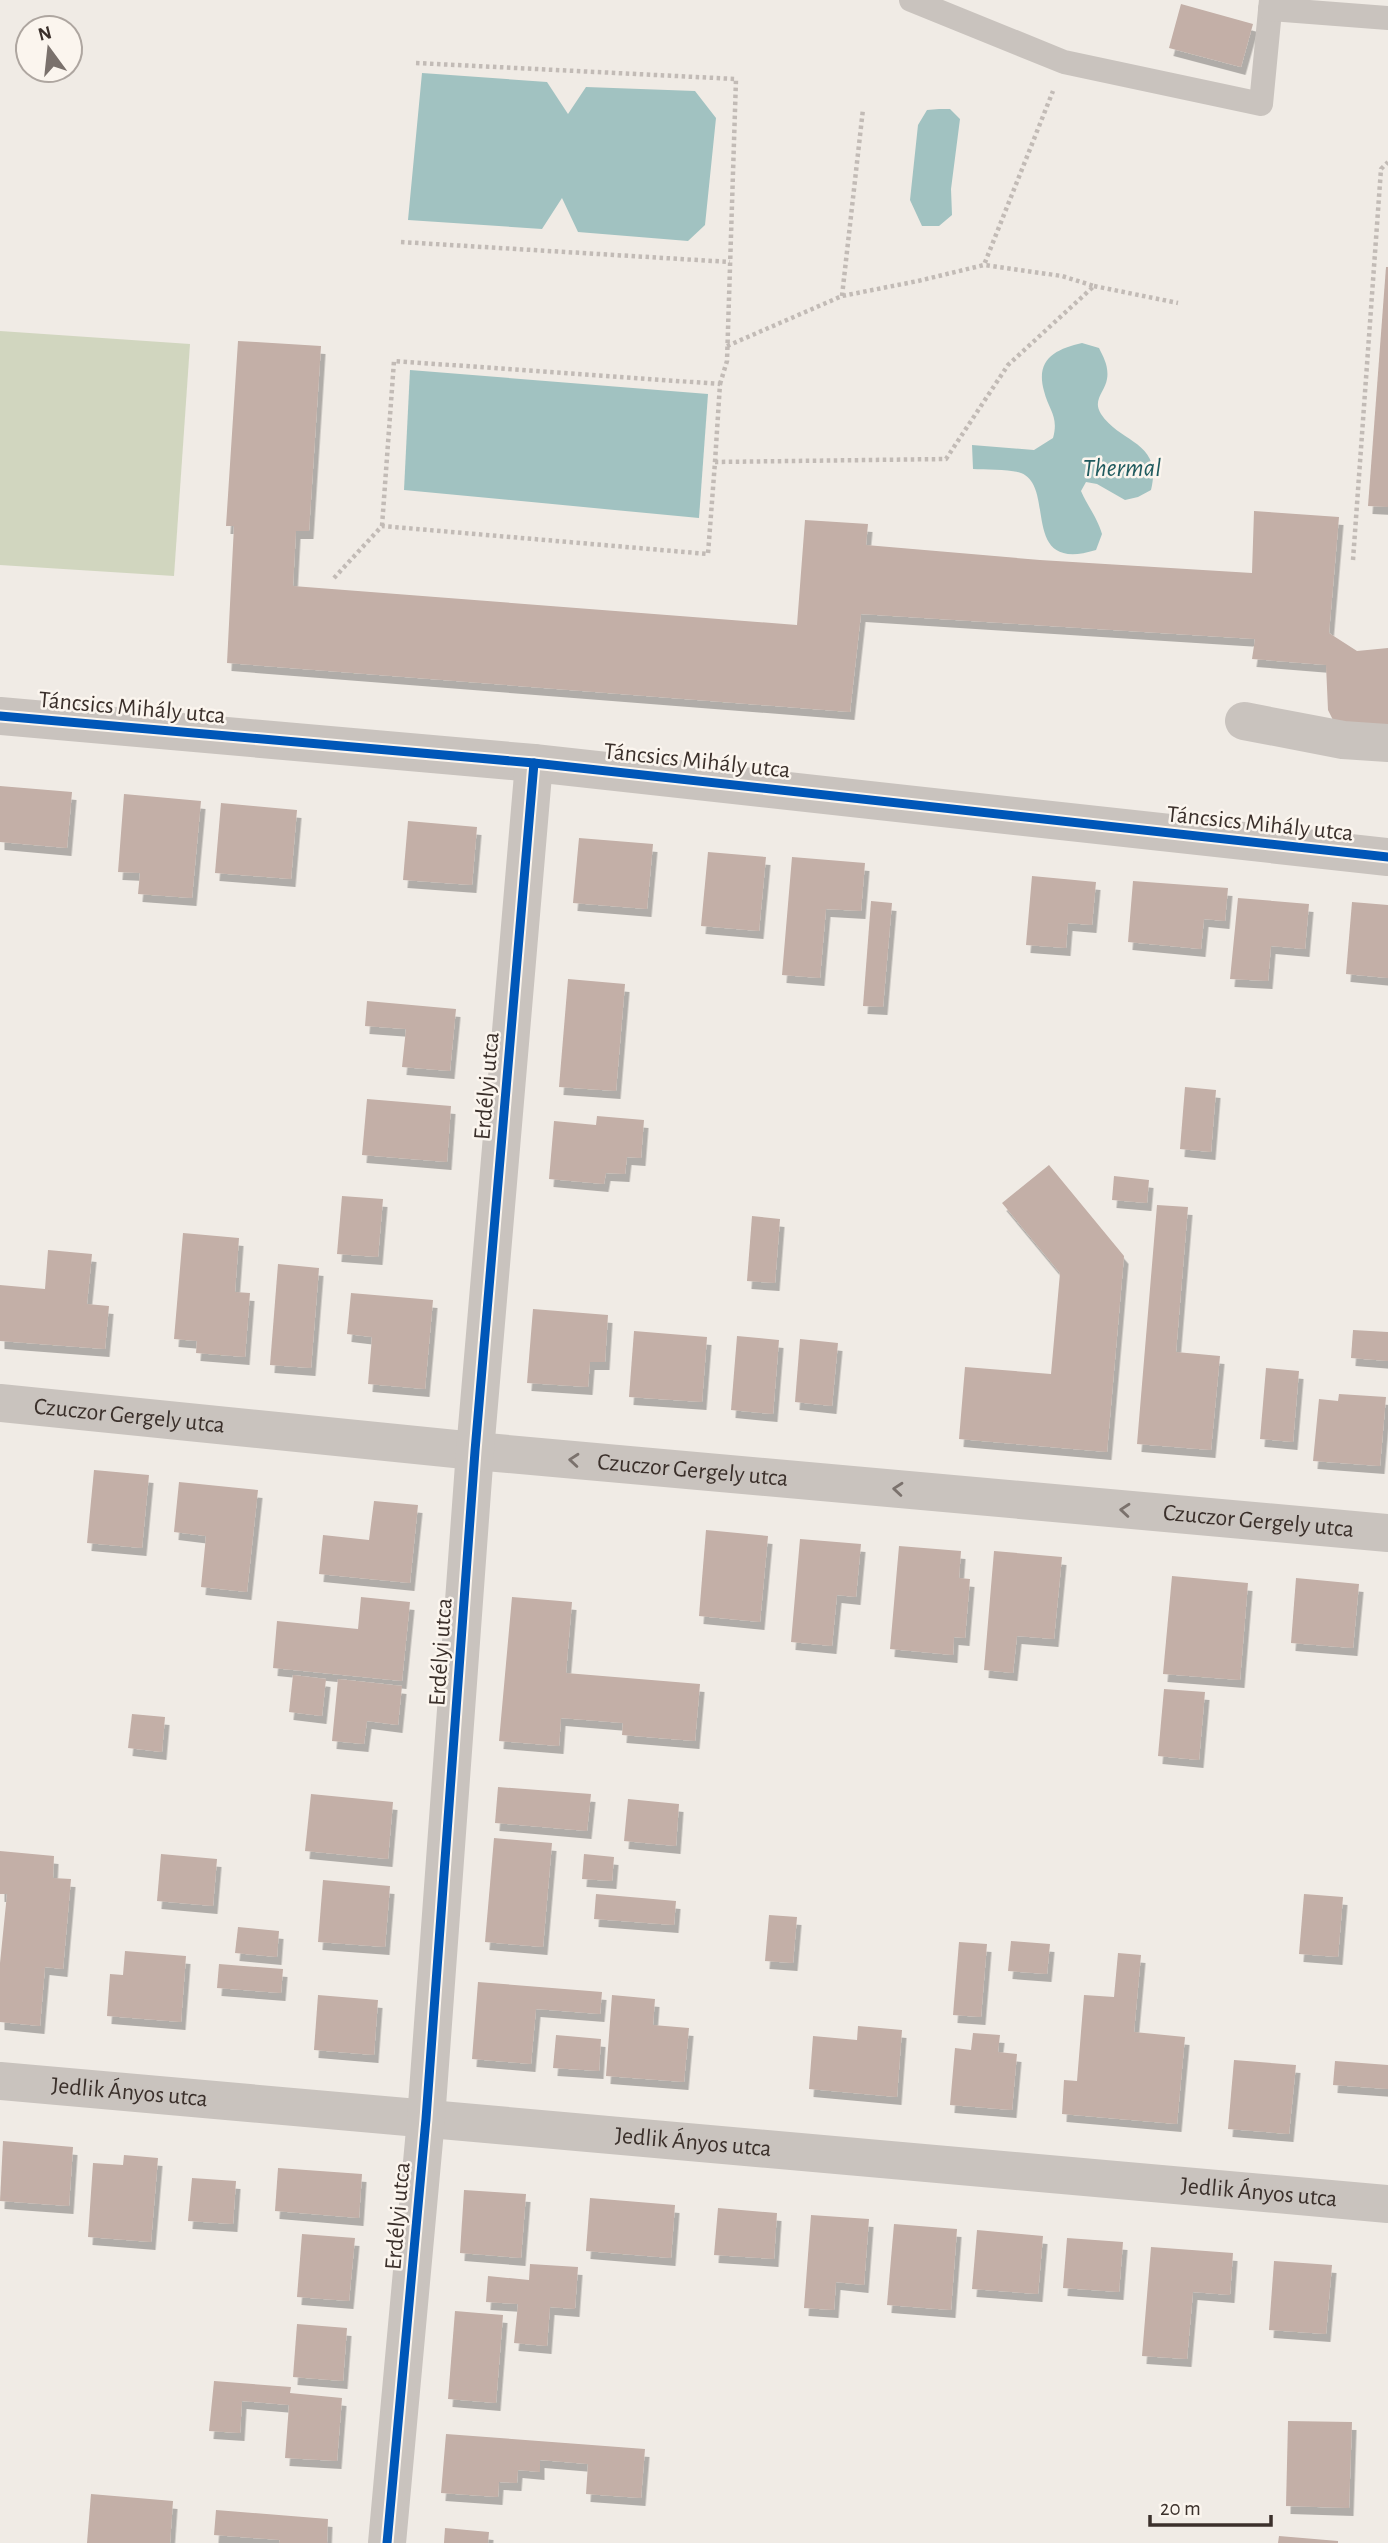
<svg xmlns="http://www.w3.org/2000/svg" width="1388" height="2543" viewBox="0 0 1388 2543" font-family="'Alegreya Sans',sans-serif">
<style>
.green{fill:#d1d6bf}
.water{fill:#a1c2c1}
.building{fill:#c3afa7;filter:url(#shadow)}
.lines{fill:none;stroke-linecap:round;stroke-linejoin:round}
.path{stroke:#c2bbb6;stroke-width:4.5;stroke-dasharray:3.5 3.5;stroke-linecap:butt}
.lane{stroke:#c9c3be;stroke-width:24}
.street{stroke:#c9c3be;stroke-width:38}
.cycleway-casing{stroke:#fbf5ee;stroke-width:13}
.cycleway{stroke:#0057b8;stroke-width:9}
.oneway{stroke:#7b726d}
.labels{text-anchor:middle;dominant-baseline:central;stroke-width:5;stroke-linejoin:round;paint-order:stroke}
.street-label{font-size:24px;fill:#3b302b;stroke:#fbf5ee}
.water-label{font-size:26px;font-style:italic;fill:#1f5a5e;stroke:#fbf5ee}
</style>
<defs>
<filter id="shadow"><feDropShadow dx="4.5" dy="8" stdDeviation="0" flood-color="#0004"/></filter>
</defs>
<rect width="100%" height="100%" fill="#f0ebe5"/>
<!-- green -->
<path class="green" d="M0,331L190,344L174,576L0,565Z"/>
<!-- water -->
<g class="water">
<path d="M422,73L547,82L568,114L586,87L695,91L716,118L705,225L688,241L578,232L562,198L542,229L408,220Z"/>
<path d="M939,109H950L960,119L951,189L952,215L939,226H922L910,200L918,125L927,110Z"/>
<path d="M1082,343L1099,348C1104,358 1109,367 1107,379C1105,392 1092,400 1101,414C1121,444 1163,441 1151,490L1138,497L1125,500L1097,484L1086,482L1081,491C1088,507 1097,517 1102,534L1096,550C1018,574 1057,487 1021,473C1010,469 986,470 973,469L972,445L1034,450L1053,438C1059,416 1049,411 1044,391C1035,359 1056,349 1082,343Z"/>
<path d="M410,370L708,394L699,518L404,490Z"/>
</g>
<!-- building -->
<g class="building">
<path d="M1181,4L1253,24L1241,67L1169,48Z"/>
<path d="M1386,267H1388V507L1368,506Z"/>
<path d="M238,341L321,346L309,531H296L293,586L797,625L805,520L868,524L866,545L1040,560L1252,573L1254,511L1339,517L1329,633L1357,651L1388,648V739L1343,740L1328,710L1326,665L1252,659L1255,639L861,614L850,712L227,663L234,526H226Z"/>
<path d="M0,786L72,792L67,848L0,842Z"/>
<path d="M124,794L201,801L192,898L138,894L140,873L118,872Z"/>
<path d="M221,803L297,810L291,879L215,873Z"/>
<path d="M408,821L477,827L472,885L403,880Z"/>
<path d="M579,838L653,844L647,909L573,903Z"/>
<path d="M708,852L766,857L759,931L701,926Z"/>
<path d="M792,857L865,863L861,911L826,909L820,978L782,975Z"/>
<path d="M1032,876L1096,882L1092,925L1068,923L1066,948L1026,945Z"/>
<path d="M1133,881L1228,888L1225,921L1204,919L1201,949L1128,942Z"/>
<path d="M1238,898L1309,904L1305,949L1271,946L1268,981L1230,979Z"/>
<path d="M871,901L892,903L883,1007L863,1006Z"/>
<path d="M1352,902L1388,905V978L1346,974Z"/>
<path d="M568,979L625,984L616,1091L559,1087Z"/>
<path d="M367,1001L456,1009L450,1071L402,1067L406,1029L365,1026Z"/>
<path d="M1185,1087L1216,1090L1211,1152L1180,1149Z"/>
<path d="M367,1099L451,1106L447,1162L362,1155Z"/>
<path d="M597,1116L644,1120L641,1158L627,1157L625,1174L606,1173L604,1184L549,1179L554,1121L596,1125Z"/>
<path d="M1049,1165L1124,1256L1107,1452L959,1439L965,1367L1051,1374L1060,1273L1002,1203Z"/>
<path d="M1114,1176L1149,1180L1147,1203L1112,1200Z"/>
<path d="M342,1196L383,1199L378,1257L337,1254Z"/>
<path d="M1157,1205L1188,1207L1176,1352L1220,1356L1211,1450L1137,1444Z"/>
<path d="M752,1216L780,1219L775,1283L747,1281Z"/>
<path d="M183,1233L239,1238L235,1292L250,1293L245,1357L196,1353L197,1341L174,1339Z"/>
<path d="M48,1250L92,1254L87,1304L109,1306L105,1349L0,1341V1285L45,1289Z"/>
<path d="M278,1264L319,1268L311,1368L270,1365Z"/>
<path d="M351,1293L433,1300L425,1389L368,1384L372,1337L347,1334Z"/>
<path d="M533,1309L608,1315L605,1362H590L588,1387L527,1383Z"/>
<path d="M1353,1330L1388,1332V1361L1351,1358Z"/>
<path d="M634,1331L707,1337L702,1402L629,1397Z"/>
<path d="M737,1336L779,1340L773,1414L731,1410Z"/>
<path d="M800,1339L838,1343L832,1406L795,1402Z"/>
<path d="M1266,1368L1299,1371L1293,1442L1260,1439Z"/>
<path d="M1339,1394L1386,1397L1380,1466L1313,1461L1319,1399L1338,1401Z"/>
<path d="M94,1470L149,1475L142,1548L87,1543Z"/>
<path d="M179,1482L258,1490L247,1592L201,1587L206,1536L174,1532Z"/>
<path d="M374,1501L418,1505L410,1583L319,1574L323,1535L369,1540Z"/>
<path d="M706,1530L768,1536L760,1622L699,1616Z"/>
<path d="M800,1539L861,1544L856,1597L837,1595L832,1646L791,1642Z"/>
<path d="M899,1546L961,1551L959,1578L970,1579L965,1638L954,1637L953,1655L890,1649Z"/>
<path d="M994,1551L1062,1557L1054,1639L1017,1636L1013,1673L984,1670Z"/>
<path d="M1172,1576L1248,1583L1240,1680L1163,1674Z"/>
<path d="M1296,1578L1359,1584L1353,1648L1291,1643Z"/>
<path d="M361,1597L410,1602L402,1681L273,1668L277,1621L358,1629Z"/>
<path d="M512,1597L572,1602L566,1673L700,1684L695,1741L622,1735L623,1723L561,1718L559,1746L499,1741Z"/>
<path d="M293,1675L326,1679L322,1716L289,1712Z"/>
<path d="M338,1679L402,1686L398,1725L367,1721L364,1744L332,1741Z"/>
<path d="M1164,1689L1205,1692L1199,1760L1158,1756Z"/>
<path d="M132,1714L165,1717L162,1752L128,1748Z"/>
<path d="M498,1787L591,1794L587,1831L495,1823Z"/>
<path d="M311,1794L393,1802L388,1859L305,1851Z"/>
<path d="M628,1799L679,1804L676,1846L624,1841Z"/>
<path d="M494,1838L552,1843L543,1947L485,1942Z"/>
<path d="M0,1851L54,1856L53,1878L71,1879L63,1969L45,1967L40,2026L0,2022V1963L7,1894H0Z"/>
<path d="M161,1854L217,1859L213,1906L157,1901Z"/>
<path d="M584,1854L614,1857L612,1881L582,1879Z"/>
<path d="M323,1880L390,1886L385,1947L318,1942Z"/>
<path d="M596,1894L676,1901L674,1925L594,1919Z"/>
<path d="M1304,1894L1343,1897L1338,1957L1299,1954Z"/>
<path d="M769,1915L797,1917L793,1963L765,1961Z"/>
<path d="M238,1927L279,1931L277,1957L235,1953Z"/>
<path d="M1011,1941L1050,1944L1047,1974L1008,1971Z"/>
<path d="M959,1942L987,1944L981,2017L953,2015Z"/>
<path d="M125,1951L186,1956L181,2022L107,2016L110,1974L123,1975Z"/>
<path d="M1118,1953L1141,1955L1134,2032L1185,2037L1177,2124L1062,2114L1064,2080L1077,2081L1084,1995L1114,1997Z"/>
<path d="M219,1964L283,1969L281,1993L217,1988Z"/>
<path d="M478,1982L602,1992L600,2014L536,2009L531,2064L472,2059Z"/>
<path d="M318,1995L378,2000L374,2055L314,2050Z"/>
<path d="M612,1995L655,1999L653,2025L689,2028L684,2082L606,2076Z"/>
<path d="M858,2026L902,2030L897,2097L809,2089L813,2036L857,2040Z"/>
<path d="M973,2033L1000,2035L998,2052L1017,2054L1012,2110L950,2105L955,2048L971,2050Z"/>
<path d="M556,2035L601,2039L599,2071L553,2068Z"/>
<path d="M1234,2060L1296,2065L1289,2134L1228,2129Z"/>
<path d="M1335,2061L1388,2065V2089L1333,2085Z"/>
<path d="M3,2141L73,2147L69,2206L0,2201Z"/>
<path d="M124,2155L158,2158L151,2242L88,2237L93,2163L123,2165Z"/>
<path d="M278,2168L362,2174L359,2218L275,2211Z"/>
<path d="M192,2178L236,2181L233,2224L188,2221Z"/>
<path d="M464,2190L526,2194L521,2258L460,2253Z"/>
<path d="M590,2198L675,2205L671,2258L586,2251Z"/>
<path d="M718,2208L777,2213L774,2259L714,2255Z"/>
<path d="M811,2215L869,2219L864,2285L836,2282L834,2310L804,2308Z"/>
<path d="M894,2224L957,2229L951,2310L887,2305Z"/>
<path d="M977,2230L1043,2236L1038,2294L972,2289Z"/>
<path d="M302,2234L355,2238L349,2301L297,2297Z"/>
<path d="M1067,2238L1123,2242L1119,2292L1063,2288Z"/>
<path d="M1151,2247L1233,2253L1230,2295L1193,2292L1187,2359L1142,2356Z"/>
<path d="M1274,2261L1332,2265L1326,2334L1269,2330Z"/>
<path d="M530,2264L578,2267L575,2309L550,2307L547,2346L514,2343L518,2304L486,2302L488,2276L529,2280Z"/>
<path d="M455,2311L503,2315L496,2403L448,2399Z"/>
<path d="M297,2324L347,2328L343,2381L293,2377Z"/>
<path d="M214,2381L291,2387L290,2393L342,2398L337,2461L285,2458L289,2405L242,2401L240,2433L209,2431Z"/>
<path d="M1288,2421L1352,2422L1349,2508L1286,2506Z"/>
<path d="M446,2434L645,2449L641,2498L586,2494L588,2464L540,2460V2472L518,2470L517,2483L499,2482L498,2497L441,2493Z"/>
<path d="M91,2494L173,2501L170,2543H87Z"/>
<path d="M216,2510L328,2519L327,2543H279L280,2540L214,2535Z"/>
<path d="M445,2528L489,2532L488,2543H444Z"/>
<path d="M1279,2536L1338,2541V2543H1278Z"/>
</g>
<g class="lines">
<!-- path -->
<g class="path">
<path d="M416,63L736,79L727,361L720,384"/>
<path d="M401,242L730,262"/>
<path d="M1094,286L1178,303"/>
<path d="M842,296L863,109"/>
<path d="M727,346L842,296L918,281L984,265L1053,91"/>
<path d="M382,526L394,361L720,384L715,462"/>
<path d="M1353,560L1381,169L1388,162"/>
<path d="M334,578L382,526L708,554L715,462L946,459L1008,365L1094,286L1062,276L984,265"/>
</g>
<!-- lane -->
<g class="lane">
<path d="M911,0L1064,62L1261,104L1271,0"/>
<path d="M1270,9L1388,18"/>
</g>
<!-- street -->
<g class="street">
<path d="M0,716L534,763L1388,857"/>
<path d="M1244,721L1343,740L1388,743"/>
<path id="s1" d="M0,1403L475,1451L1388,1533"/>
<path id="s2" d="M0,2081L1388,2204"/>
<path d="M387,2543L426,2119L475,1451L534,763"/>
</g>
<!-- cycleway casing -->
<g class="cycleway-casing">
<g id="cycleway">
<path d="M0,716L534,763L1388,857"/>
<path d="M387,2543L426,2119L475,1451L534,763"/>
</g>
</g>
<!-- cycleway -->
<use href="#cycleway" class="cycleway"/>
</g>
<!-- one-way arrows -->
<defs><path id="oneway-chevron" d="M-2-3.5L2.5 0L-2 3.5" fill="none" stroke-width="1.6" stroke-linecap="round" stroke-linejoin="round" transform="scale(1.75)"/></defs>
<g class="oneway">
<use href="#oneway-chevron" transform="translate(574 1460) rotate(-175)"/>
<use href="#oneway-chevron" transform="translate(898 1489) rotate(-175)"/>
<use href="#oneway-chevron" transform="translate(1125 1510) rotate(-175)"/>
</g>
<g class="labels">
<!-- street labels -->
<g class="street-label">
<text transform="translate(132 708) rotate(5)">Táncsics Mihály utca</text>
<text transform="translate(697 761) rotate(6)">Táncsics Mihály utca</text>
<text transform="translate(1260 824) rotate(6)">Táncsics Mihály utca</text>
<text transform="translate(487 1086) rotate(-85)">Erdélyi utca</text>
<text stroke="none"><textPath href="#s1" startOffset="130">Czuczor Gergely utca</textPath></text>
<text stroke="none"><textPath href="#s1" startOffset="696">Czuczor Gergely utca</textPath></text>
<text stroke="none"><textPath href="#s1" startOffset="1264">Czuczor Gergely utca</textPath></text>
<text transform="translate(441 1652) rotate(-86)">Erdélyi utca</text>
<text stroke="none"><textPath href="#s2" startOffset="130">Jedlik Ányos utca</textPath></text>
<text stroke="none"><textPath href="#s2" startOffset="696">Jedlik Ányos utca</textPath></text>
<text stroke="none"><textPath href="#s2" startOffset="1264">Jedlik Ányos utca</textPath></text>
<text transform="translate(398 2216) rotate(-85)">Erdélyi utca</text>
</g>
<!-- water labels -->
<g class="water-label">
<text x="1122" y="468">Thermal</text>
</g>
</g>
<!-- north arrow -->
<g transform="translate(49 49) rotate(345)"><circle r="33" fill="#fbf5ee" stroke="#aea6a0" stroke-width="2"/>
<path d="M0-5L12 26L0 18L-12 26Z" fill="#7a716c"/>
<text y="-10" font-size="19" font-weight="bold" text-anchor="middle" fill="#3b302b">N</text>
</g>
<!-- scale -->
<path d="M1150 2515v10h121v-10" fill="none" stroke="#3b302b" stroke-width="3.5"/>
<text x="1160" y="2515" font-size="21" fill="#3b302b" stroke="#fbf5ee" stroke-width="5" paint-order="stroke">20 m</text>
</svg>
